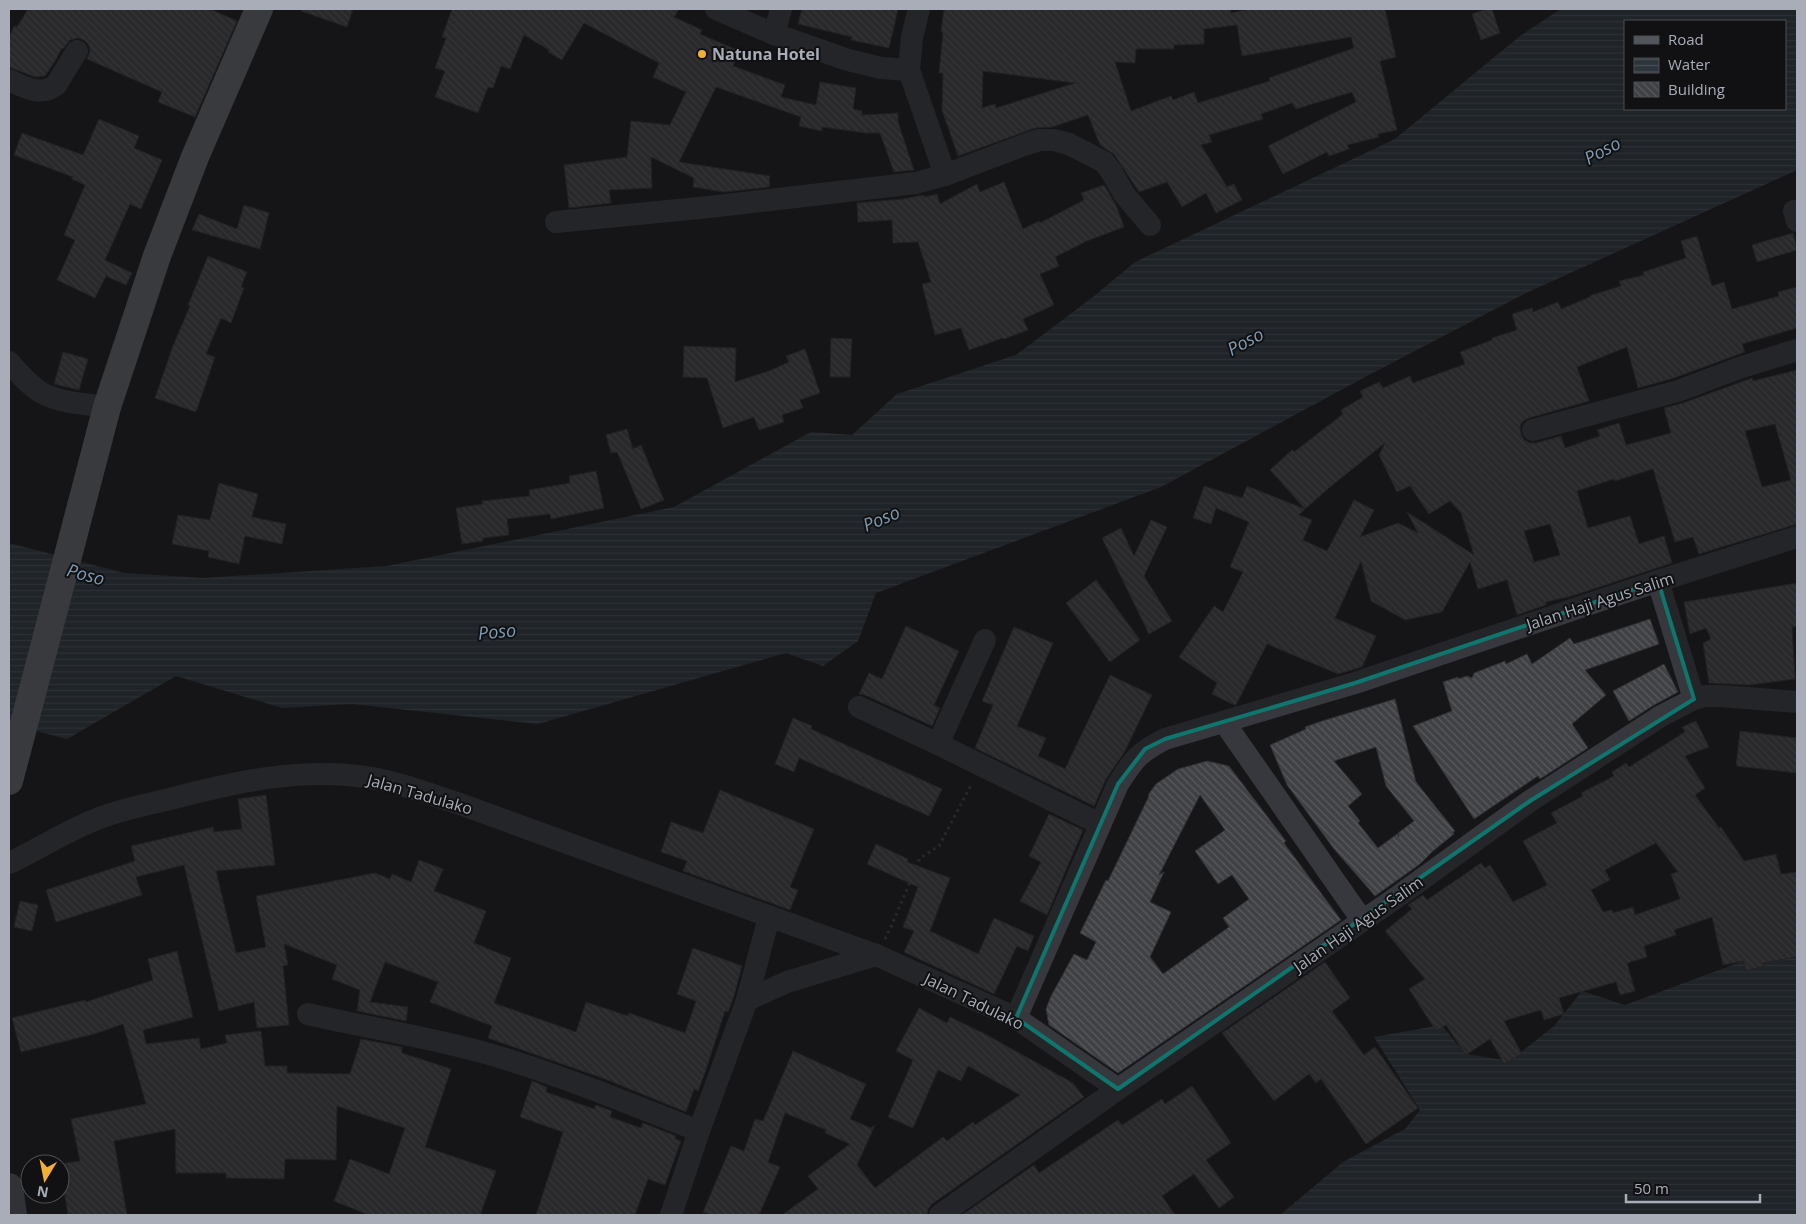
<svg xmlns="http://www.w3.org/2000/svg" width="1806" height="1224" viewBox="0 0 1806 1224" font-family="'Open Sans',sans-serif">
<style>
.water{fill:url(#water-rules);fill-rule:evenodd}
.building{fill:url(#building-back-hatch);stroke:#303034;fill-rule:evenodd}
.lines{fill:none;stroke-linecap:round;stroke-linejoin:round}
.path{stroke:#3d3f44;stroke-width:3;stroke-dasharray:2.5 4;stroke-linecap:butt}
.minor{stroke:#37383d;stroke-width:22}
.major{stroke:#53555c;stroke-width:28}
.highway{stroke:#63666e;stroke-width:28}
.marked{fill:none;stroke:#0f766e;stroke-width:4;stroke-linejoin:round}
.poi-dot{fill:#f2b134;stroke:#111113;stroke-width:2}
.labels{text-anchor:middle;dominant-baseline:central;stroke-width:4;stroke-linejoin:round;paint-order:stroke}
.poi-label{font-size:16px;font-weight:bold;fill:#a8adb8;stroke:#111113;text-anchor:start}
.street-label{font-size:16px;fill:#a8adb8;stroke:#111113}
.water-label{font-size:18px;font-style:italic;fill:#7f9bb3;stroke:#111113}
</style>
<defs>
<pattern id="water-rules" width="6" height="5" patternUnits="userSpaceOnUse" patternTransform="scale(1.25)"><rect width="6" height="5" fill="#2c353c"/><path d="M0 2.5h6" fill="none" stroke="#485056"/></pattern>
<pattern id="building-back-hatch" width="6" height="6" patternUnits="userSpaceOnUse" patternTransform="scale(1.25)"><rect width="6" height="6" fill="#404145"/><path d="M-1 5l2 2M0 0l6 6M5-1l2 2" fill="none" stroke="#595a5e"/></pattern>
</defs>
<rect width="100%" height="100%" fill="#161618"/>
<!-- water -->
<g class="water">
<path d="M1561,9H1797V170L1524,294L1367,376L1161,487L876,593L858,641L823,666L786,653L538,724L352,704L282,708L176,676L67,739L9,724V543L124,573L203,578L387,566L674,507L811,432L852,435L897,394L1016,355L1093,297L1135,262L1395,139L1520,36ZM1625,21H1785V109H1625Z"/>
<path d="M1797,954V1215H1280L1343,1162L1405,1129L1420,1110L1374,1037L1441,1025L1466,1054L1510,1061L1554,1026L1582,991L1625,1005L1754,957Z"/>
</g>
<!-- building -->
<g class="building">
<path d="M28,9H210L237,21L195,117L158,102L162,92L87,59L90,52L89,45L84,40L78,38L70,40L63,49L62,48L55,61L45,76L35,77L9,67V38L14,26L17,27Z"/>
<path d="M302,9H353L347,27L301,11Z"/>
<path d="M452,9H679L674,17L702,30L700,34L739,51L733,66L785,85L781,97L816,105L820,82L856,88L853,109L862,111V115L898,113V122L914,170L894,172L880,133H866L822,127V131L799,126L801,117L716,87L679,162L770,176L769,187L724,192L693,187L694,178L651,157L652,188L609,190L611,203L569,208L564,165L627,157L631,121L670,125L686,92L653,77L659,63L584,23L562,60L548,52L549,50L524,35L510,69L501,66L493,88L488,87L478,113L435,97L445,71L435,68L446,38L442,37Z"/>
<path d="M802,9H898L889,48L851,40L852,37L798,24Z"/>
<path d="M944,9H1230L1231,13L1249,9H1385L1396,57L1380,61L1397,130L1378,134L1379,137L1347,145L1349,149L1329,156L1327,152L1283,174L1268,146L1356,102L1352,92L1296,109L1292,103L1261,114L1263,119L1209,135L1212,142L1201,145L1227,187L1234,184L1242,200L1216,213L1206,193L1182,207L1167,182L1139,192L1114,154L1100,145L1088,115L1052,127L1035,128L958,156L942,110L943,73H939L943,33L941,32ZM1237,25L1242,56L1351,37L1354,48L1269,78L1270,81L1198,103L1194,92L1173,100L1171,96L1131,111L1115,62L1135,63L1136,49H1174V45L1204,44V29ZM983,71L1075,83L996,108L995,104L982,108Z"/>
<path d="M1487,9H1492L1500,33L1481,40L1472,14Z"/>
<path d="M99,119L139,136L134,148L162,160L141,209L130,204L105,260L132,273L126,285L106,276L95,298L57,280L75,240L64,235L85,185L72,179L73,177L14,155L22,133L83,155Z"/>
<path d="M1004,182L1023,229L1039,221L1040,223L1084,200L1081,193L1104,185L1116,205L1124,227L1087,241L1055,257L1059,266L1040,274L1054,305L1023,319L1028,330L1004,339L1003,338L969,350L961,328L935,335L922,284L931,282L918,242L893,243L892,220L858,222L857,203L903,199L923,195L924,197L937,194L940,204L977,184L980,192Z"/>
<path d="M244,205L269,213L260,249L192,230L199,214L237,229Z"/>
<path d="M1793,233L1797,250L1757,262L1752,245Z"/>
<path d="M1697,236L1712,286L1724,282L1732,309L1779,296L1778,292L1797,287V328L1742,344L1745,352L1674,378L1638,388L1627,347L1577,367L1589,401L1529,418L1523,421L1520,426L1521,434L1524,440L1530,443H1536L1561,436L1565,448L1600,436L1597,430L1619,423L1626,445L1671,433L1664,408L1683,403L1752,378L1753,381L1797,370V524L1699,554L1693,537L1675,542L1653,469L1615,481L1614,479L1577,491L1588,528L1630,516L1639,544L1664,536L1672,563L1572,596L1546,602V605L1517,615L1507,580L1478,589L1470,562L1442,612L1405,620L1371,601L1361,561L1335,618L1376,636L1362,667L1338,674L1267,644L1236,705H1234L1212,694L1217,683L1179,657L1214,606L1223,612L1243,572L1230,567L1249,522L1216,508L1211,524L1193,518L1204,486L1242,498L1247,486L1305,509L1299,515L1312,520L1303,540L1327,551L1354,500L1374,510L1360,537L1398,523L1418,533L1407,512L1474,555L1461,513L1450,501L1429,514L1410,486L1397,492L1379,455L1385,443L1330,487L1305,509L1270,470L1292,450L1294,452L1343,414L1341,410L1363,397L1360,391L1379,382L1383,388L1410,376L1413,383L1465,364L1460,352L1492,340V338L1517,330L1512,314L1532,308L1533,312L1558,302L1561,309L1590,297L1589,296L1621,286L1619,281L1644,275L1643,272L1686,258L1681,241ZM1775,424L1791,480L1762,487L1745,431ZM1550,524L1560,555L1534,562L1524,531Z"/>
<path d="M208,256L247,272L241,287L244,288L231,323L221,318L206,354L215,357L196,412L155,398L173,346L190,306L188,305Z"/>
<path d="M831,338L852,339L850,377H830Z"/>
<path d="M684,346L736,348L735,382L769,371L789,362L786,356L805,349L820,393L800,400L803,408L782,415L784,422L759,430L754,417L723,428L707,378L683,377Z"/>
<path d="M63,352L88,359L79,390L54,384Z"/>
<path d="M627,429L633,449L641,445L664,500L641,509L617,452L611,453L606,435Z"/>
<path d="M596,471L604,508L551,519L550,514L507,519L509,535L483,538V541L462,544L456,508L483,504L482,501L530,496L529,490L570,483L569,476Z"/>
<path d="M219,483L258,494L252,517L286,524L282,544L245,536L239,564L208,557L209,551L172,544L178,515L210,520Z"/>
<path d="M1151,520L1167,527L1144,576L1172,621L1149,634L1102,538L1121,528L1134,556Z"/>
<path d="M1096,580L1140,640L1110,662L1066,603Z"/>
<path d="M1797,583V626L1792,627L1795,679L1749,685L1709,683L1703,643L1711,639L1706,628L1690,634L1684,602Z"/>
<path d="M1650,619L1659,644L1585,670L1606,695L1572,724L1588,748L1540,779L1538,776L1474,819L1413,726L1452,711L1443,682L1458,677V679L1467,676L1472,678L1474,673L1505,661L1506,664L1527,654L1532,664L1570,638L1574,644Z"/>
<path d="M906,626L959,651L934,705L940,708L932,726L865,695L859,694L869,673L882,679Z"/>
<path d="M1014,627L1053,643L1017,726L1046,738L1038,756L1065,769L1110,675L1152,695L1124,753L1106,779L1094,806L975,748L993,705L982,701Z"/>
<path d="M1664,664L1678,692L1654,705L1629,721L1613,691Z"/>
<path d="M1395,699L1416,782L1455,831L1453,832L1454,834L1433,851L1420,864L1375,896L1334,849L1287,785L1270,745L1306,729L1305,727L1322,721ZM1376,747L1386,786L1414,821L1398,833L1399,837L1397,834L1378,848L1358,823L1360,821L1348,806L1362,794L1334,761Z"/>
<path d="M793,718L812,726L811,729L942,789L929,816L799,758L794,772L775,764Z"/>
<path d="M1696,721L1709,747L1685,756L1705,788L1695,795L1719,828L1721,827L1744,861L1776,854L1781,874L1797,872V957L1763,963L1764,966L1746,971L1743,961L1723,965L1712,917L1674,930L1676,935L1644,946L1647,957L1627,963L1635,991L1620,995L1616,982L1559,998L1564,1014L1544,1020L1541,1010L1504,1021L1522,1054L1504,1064L1490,1039L1466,1055L1446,1025L1436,1031L1409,989L1425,979L1385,931L1412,909L1408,905L1423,895L1427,900L1481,863L1485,868L1490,865L1513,902L1547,885L1523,841L1557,823L1551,813L1583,796L1581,793L1614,776L1612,772L1626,763L1629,767L1685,732L1682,727ZM1656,843L1678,872L1671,874L1680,899L1635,915L1633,907L1613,913L1612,910L1603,912L1591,890L1610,880L1605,870Z"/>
<path d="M1740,731L1797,738V773L1736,766Z"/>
<path d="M1207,761L1229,766L1286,841L1284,843L1341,920L1118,1073L1049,1025L1046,1009L1051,996L1074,954L1087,960L1096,942L1080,933L1106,880L1108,881L1149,796L1148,795L1156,784L1178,769ZM1200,795L1225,830L1195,851L1218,884L1232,875L1249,899L1223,918L1229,927L1163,974L1150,957L1171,912L1150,902L1164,872L1159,875Z"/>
<path d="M720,790L814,829L790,887L798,890L790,910L683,871L687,861L661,852L671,822L703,833Z"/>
<path d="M266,795L275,865L216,871L236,953L266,947L256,896L375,873L390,879L392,874L411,882L419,860L443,869L434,891L486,911L474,943L511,958L494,1003L576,1032L586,1002L628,1016L629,1013L685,1033L696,1001L677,994L693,948L742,966L734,996L728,1012L725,1011L706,1070L698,1091L694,1089L686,1112L605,1079L488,1038L492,1026L430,1002L438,982L385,962L370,1002L408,1007L406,1021L357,1011L360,990L332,979L337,965L284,944L288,965L283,966L289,1025L257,1028L254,1002L219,1011L184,865L136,877L142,895L56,922L46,890L135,861L131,846L213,827L214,832L242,829L238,799Z"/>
<path d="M1049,814L1083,830L1047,915L1020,901L1041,862L1029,856Z"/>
<path d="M876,844L908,859L907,862L950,878L930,931L978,954L994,918L1034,936L1028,951L1017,946L994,994L904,952L914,931L903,927L918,887L867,864Z"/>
<path d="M20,901L38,905L32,931L14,927Z"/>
<path d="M177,951L193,1017L143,1030L146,1044L199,1038L201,1049L227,1043L225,1035L261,1031L265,1066H287V1073L350,1074L361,1039L402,1047V1053L451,1069L425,1147L496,1171L480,1215H369L334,1201L350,1159L389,1174L405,1128L337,1106L336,1160L285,1159L284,1179L226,1178V1173H176L175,1129L114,1141L127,1215H68L60,1164L80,1161L71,1119L146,1104L123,1024L94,1034L21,1052L12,1018L85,1000L86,1002L153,980L148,959Z"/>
<path d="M1325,962L1350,998L1332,1011L1364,1055L1375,1047L1418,1108L1366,1144L1321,1079L1316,1083L1309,1074L1274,1101L1222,1033Z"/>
<path d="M919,1008L947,1023L950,1017L985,1034L1073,1083L1084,1097L932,1204L928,1209L927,1215H782L818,1189L808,1176L850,1144L825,1133L826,1130L785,1113L768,1162L780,1167L759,1215H711L703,1212L731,1146L744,1151L755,1119L763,1121L793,1051L866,1084L850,1119L871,1128L875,1125L857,1165L875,1188L943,1137L947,1141L973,1122L975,1125L1020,1095L968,1066L961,1081L938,1070L913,1128L888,1117L913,1060L896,1051Z"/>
<path d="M532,1081L547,1087L546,1092L594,1109L596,1105L612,1111L610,1117L641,1128L643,1123L676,1136L675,1139L681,1141L665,1185L648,1179L635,1215H536L563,1132L520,1117Z"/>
<path d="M1192,1086L1231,1143L1206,1160L1234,1197L1219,1208L1194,1174L1162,1196L1175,1215H962L1034,1165L1039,1173L1118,1120L1122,1125L1162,1099L1165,1104Z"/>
</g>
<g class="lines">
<!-- path -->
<path class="path" d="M885,939L891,927L920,858L939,846L972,783"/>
<!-- minor -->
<g class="minor">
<path d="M716,9L774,34L848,60L881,68L909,70L912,37L919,9"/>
<path d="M774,34L781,9"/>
<path d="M909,70L945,175"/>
<path d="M9,80C24,87 41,97 56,85L77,51"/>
<path d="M1794,211L1797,221"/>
<path d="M556,222L709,207L916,183L945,175L1024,145L1039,140H1054L1069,144L1104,162L1111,171L1124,194L1150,225"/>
<path d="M9,362C19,373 30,387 44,394C62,403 87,404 107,407"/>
<path d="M1533,430L1678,391L1742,367L1797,350"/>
<path d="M1658,581L1694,699"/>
<path d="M859,707L938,744L1100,824"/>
<path d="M1224,722L1362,920"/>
<path d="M938,744L985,640"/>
<path d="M9,863C39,849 66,831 97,819C119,810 143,805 166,800C231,783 298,767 365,777C398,782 429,794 460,804L876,955L1016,1018L1118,1089"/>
<path d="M747,1000L769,917"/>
<path d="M308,1014C368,1028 430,1037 489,1054C561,1075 630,1104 699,1131"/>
<path d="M1016,1018L1118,784C1134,759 1138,753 1165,739L1355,683L1658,581L1797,537"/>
<path d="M671,1215L699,1131L747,1000L787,982L876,955"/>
<path d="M940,1215L1118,1089L1400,895L1530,801L1661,716L1694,699L1705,696H1721L1797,702"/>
</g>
<!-- major -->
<path class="major" d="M9,1187L13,1215"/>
<!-- highway -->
<path class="highway" d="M9,781L107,407L157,256L195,157L259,9"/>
</g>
<!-- marked area -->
<path d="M0 0H1806V1224H0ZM1658,581L1694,699L1530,801L1118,1089L1016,1018L1118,784L1145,749L1165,739L1355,683Z" fill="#161618" fill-opacity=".55" fill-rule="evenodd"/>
<path class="marked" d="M1658,581L1694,699L1530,801L1118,1089L1016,1018L1118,784L1145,749L1165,739L1355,683Z"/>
<!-- markers -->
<circle class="poi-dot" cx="702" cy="54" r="5"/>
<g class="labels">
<!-- poi labels -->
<g class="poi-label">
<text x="712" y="54">Natuna Hotel</text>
</g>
<!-- street labels -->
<g class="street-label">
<text transform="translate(1600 601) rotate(-18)">Jalan Haji Agus Salim</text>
<text transform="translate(420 794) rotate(16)">Jalan Tadulako</text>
<text transform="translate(1358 924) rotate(-35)">Jalan Haji Agus Salim</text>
<text transform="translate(974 1001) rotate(26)">Jalan Tadulako</text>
</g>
<!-- water labels -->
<g class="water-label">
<text transform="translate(1602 150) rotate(-28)">Poso</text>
<text transform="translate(1245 341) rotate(-28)">Poso</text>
<text transform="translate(881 518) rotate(-23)">Poso</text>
<text transform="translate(86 574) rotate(15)">Poso</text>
<text transform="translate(497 631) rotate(-5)">Poso</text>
</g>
</g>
<!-- border -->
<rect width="1806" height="1224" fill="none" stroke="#a8adb8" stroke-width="20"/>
<!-- legend -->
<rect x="1624" y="20" width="162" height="90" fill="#111113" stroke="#4d4f55"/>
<rect x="1634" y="36" width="25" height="8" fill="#53555c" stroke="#4d4f55"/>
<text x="1668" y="45" font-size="15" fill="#a8adb8">Road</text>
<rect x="1634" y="58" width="25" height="15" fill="url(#water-rules)" stroke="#4d4f55"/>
<text x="1668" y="70" font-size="15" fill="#a8adb8">Water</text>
<rect x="1634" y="82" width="25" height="15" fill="url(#building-back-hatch)" stroke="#4d4f55"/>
<text x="1668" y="95" font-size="15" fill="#a8adb8">Building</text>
<!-- north arrow -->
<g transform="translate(45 1179) rotate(190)"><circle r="24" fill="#111113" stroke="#4d4f55"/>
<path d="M0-4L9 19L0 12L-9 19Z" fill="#f2b134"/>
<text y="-8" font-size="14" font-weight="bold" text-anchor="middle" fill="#a8adb8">N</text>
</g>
<!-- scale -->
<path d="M1626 1194v8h134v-8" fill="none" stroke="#a8adb8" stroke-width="2.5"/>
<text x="1634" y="1194" font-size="15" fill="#a8adb8" stroke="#111113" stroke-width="4" paint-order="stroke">50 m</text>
</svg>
